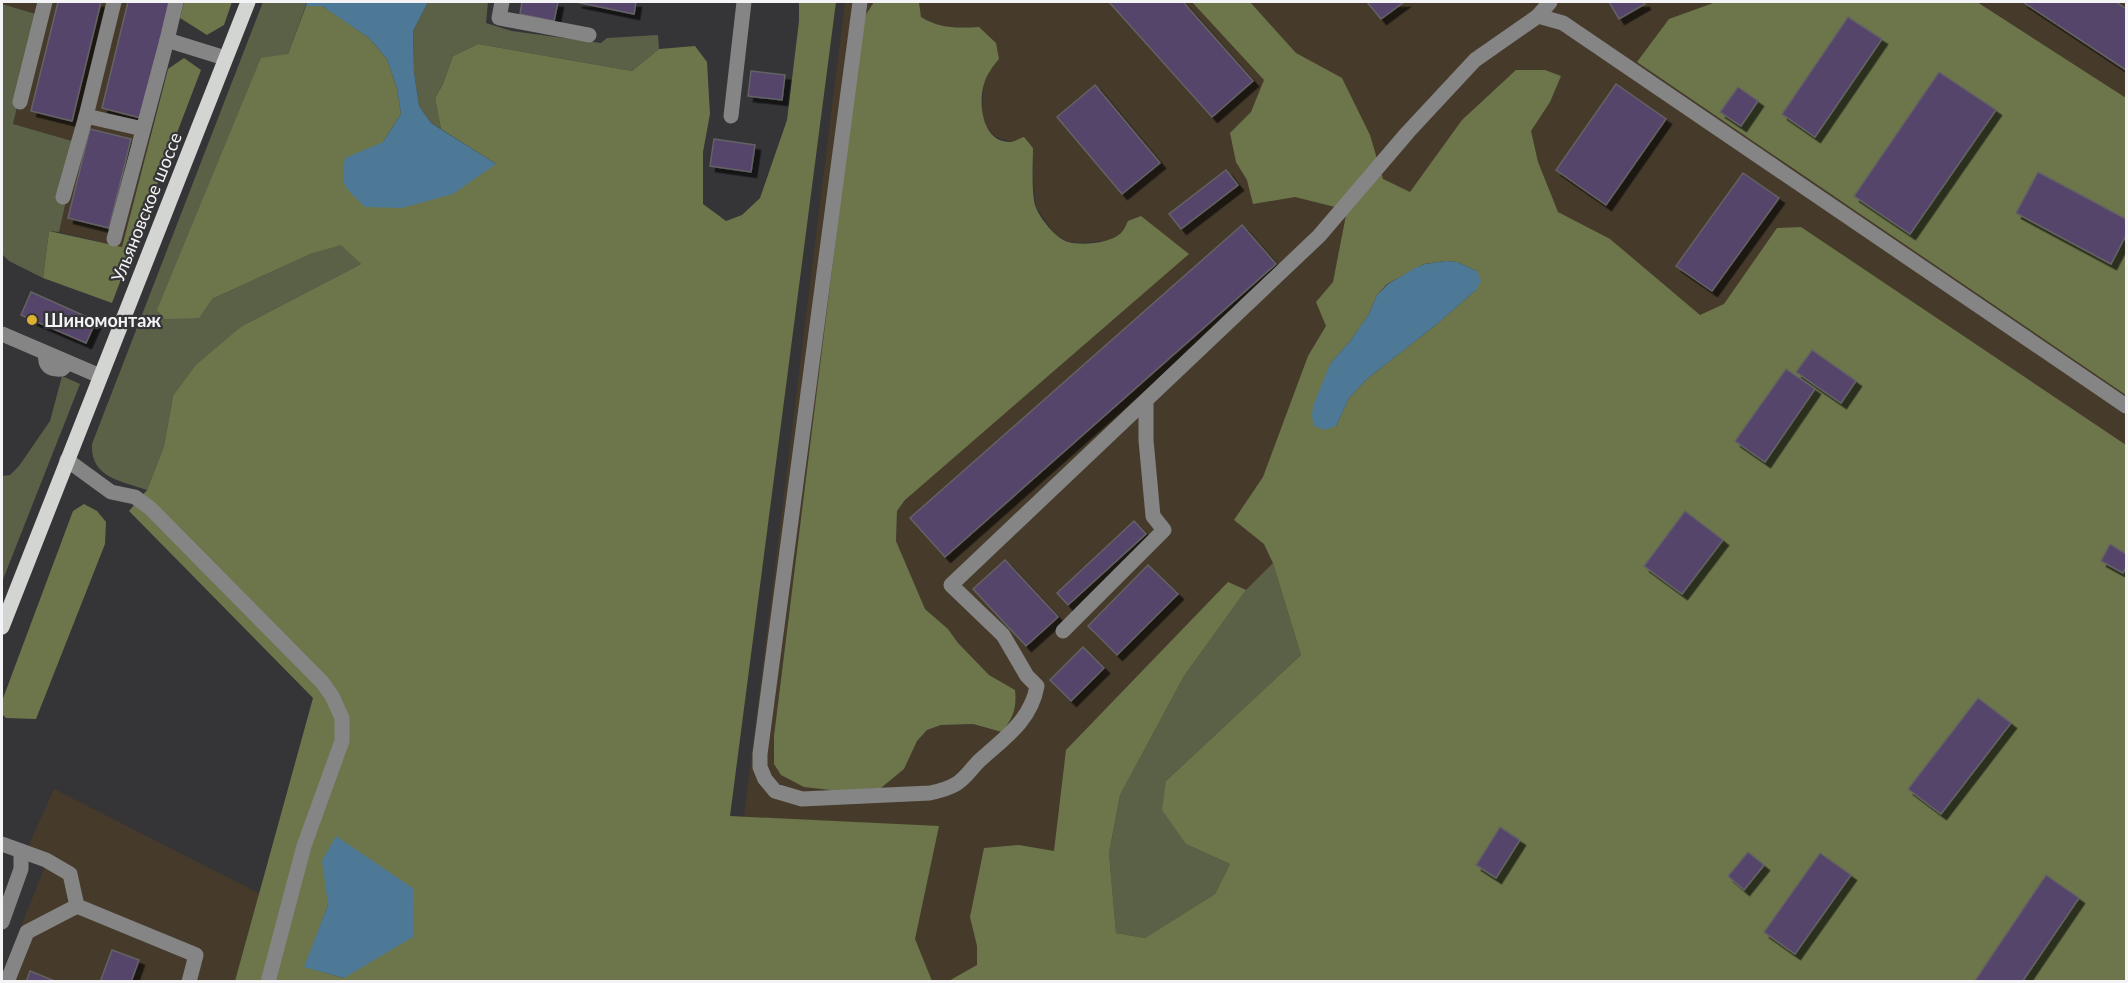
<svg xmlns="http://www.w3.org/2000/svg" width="2128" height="983" viewBox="0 0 2128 983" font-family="Lato,sans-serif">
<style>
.industrial{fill:#463b2b}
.green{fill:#5b6147}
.forest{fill:#6c764a;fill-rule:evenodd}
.water{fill:#4e7996}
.building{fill:#56446a;stroke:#636265;stroke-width:1.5;filter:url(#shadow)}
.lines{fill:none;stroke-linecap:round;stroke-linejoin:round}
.minor{stroke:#848584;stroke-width:15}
.major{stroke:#d3d5d3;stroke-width:15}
.poi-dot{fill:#ddb233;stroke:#353437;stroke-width:2}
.labels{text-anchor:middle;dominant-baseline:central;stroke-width:4.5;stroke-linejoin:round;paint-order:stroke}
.street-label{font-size:18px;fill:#f4f3f5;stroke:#353437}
.poi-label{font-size:18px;font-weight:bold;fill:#f4f3f5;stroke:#353437;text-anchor:start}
</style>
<defs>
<filter id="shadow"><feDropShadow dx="5.5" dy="5.5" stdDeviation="0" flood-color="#0009"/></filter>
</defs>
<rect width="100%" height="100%" fill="#353437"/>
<!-- industrial -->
<g class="industrial">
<path d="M2,2H184L122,247L59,232L79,143L13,124L39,15L2,4Z"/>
<path d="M845,2H874L863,19L774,736L881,788L904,769L917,741L927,730L941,725L973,724L988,729L1015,690L989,675L958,643L948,629L925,609L896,541L897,511L1123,232L1110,240L1081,243L1067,241L1054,233L1036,207L1033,178V148L996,137L986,126L982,112L984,83L990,70L999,59L979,27L950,28L934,24L921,17L919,2H2126V981L722,982L744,817Z"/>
<path d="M54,789L272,900L246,981L2,982V974L50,854L28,847Z"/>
</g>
<!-- green -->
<g class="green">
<path d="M263,2H307L288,54L212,299L313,253L341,244L361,264L242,326L173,396L164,446L147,490C122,481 90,478 92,444Z"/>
<path d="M428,2H488L486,23L512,31L601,43L607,38L658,35L659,49L632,71L478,44L453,56L443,84L435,98L441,129L431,123L419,106L414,72L413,31Z"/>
<path d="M2,4L39,15L13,124L79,143L59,232L49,231L43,278L9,261L2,254Z"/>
<path d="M62,376L80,384L2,582V476L10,475L19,466L50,421Z"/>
<path d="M1273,563L1301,655L1166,781L1186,844L1230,864L1215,894L1145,938L1116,933L1109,853L1120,795L1184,676L1246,590Z"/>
</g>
<!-- forest -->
<g class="forest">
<path d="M184,2H232L224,25L207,35L180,18Z"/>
<path d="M799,2H836L730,816L939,826L915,939L932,981H235L313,698L129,511L147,490L164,446L173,396L196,365L242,326L361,264L341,245L313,253L212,299L199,318L165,319L157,310L261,58L288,54L306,6H322L339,17L369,38L387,59L397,88L401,114L383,142L496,164L441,129L435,98L443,84L453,56L478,44L632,71L659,49L695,46L707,62L710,114L703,152V204L726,221L742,215L760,198L787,120L799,21ZM328,905L344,978L305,967Z"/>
<path d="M874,2H919L921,17C941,29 956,28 979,27L996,43L999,59C993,66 987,74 984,84C978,103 982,142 1010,142C1014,142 1020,138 1024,137L1033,148C1033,163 1031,195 1036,208C1041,219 1055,238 1068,242C1082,246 1111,243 1121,233C1124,230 1126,225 1128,221L1141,216L1189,254L905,500L897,511L896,541L925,609L948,629L958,643L989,675L1015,690C1017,708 1013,718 1002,732L973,724L941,725L927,730L917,741L904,769L881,788L839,791L804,787L781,775L774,764V736L863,19Z"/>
<path d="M1192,2H1250L1296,53L1342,78L1370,135L1383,179L1410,192L1462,120L1516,70H1545L1561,76L1550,102L1531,131L1538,162L1558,212L1610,239L1700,315L1724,304L1777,228L1801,227L2126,445V981L947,982L977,965V946L970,917L984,848L1019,845L1054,851L1066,750L1228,582L1246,590L1184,676L1120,795L1109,853L1116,933L1145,938L1215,894L1230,864L1186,844L1162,810L1166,781L1301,655L1273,563L1264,544L1234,520L1263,477L1308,356L1326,326L1316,302L1333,282L1347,210L1295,197L1253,204L1247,180L1236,162L1230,133L1251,112L1264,80ZM1446,261L1457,262L1477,271L1476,290L1437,324L1367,379L1349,398L1336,426L1330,364L1351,340L1369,314L1377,295L1387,284L1424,264Z"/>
<path d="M1716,2H1977L2126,98V395L1637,62L1669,19Z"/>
<path d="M184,58L201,70L112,303L43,278L49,231L122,247L168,69Z"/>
<path d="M84,504L97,511L106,522L105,544L36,719L6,718L2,714V701L73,511Z"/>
</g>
<!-- water -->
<g class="water">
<path d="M307,2H428L413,31L414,72L419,106L431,123L496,164L453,194L402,208L365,207C346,188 339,186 345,158L383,142L401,114L397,88L387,59L369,38L322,6H306Z"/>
<path d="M1446,261L1457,262L1477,271L1481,281L1476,290L1437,324L1367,379L1349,398L1336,426L1325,430L1314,426L1312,416L1313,406L1330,364L1351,340L1369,314L1377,295L1388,284L1415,268L1425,264Z"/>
<path d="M336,836L414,889L413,937L344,978L304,967L328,905L322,861Z"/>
</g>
<!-- building -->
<g class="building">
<path d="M58,2H101L72,121L31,111Z"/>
<path d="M128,2H170L141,118L102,108Z"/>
<path d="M522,2H558L554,21L520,14Z"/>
<path d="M576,2H636L634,14Z"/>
<path d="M1109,2H1183L1253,81L1212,117Z"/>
<path d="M1367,2H1404L1381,19Z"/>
<path d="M1609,2H1644L1645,4L1619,19Z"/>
<path d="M2023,2H2116L2126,9V70Z"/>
<path d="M1848,17L1882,39L1815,137L1782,114Z"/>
<path d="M751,71L785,75L782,100L748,96Z"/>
<path d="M1939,72L1996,110L1910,234L1854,196Z"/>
<path d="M1616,84L1666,119L1606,205L1556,170Z"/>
<path d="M1095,85L1160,163L1122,194L1057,117Z"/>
<path d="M1738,87L1758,101L1741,126L1720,112Z"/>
<path d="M90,129L131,139L109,228L68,218Z"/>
<path d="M714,139L755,145L751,172L710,166Z"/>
<path d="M1226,170L1238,185L1181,229L1169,214Z"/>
<path d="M2038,172L2126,219V235L2111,264L2016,213Z"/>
<path d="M1743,173L1779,198L1712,291L1676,266Z"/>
<path d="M1242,225L1276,264L945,557L910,518Z"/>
<path d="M31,292L96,321L86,343L21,315Z"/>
<path d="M1812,350L1856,381L1841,403L1796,372Z"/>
<path d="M1786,369L1815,389L1765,462L1735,441Z"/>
<path d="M1685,511L1723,540L1682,594L1644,566Z"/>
<path d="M1134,521L1146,534L1068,605L1057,593Z"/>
<path d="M2110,544L2126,554V567L2123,573L2101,561Z"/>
<path d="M1005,560L1058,617L1026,646L973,589Z"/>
<path d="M1148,565L1178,594L1117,655L1088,626Z"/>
<path d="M1083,647L1104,668L1071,701L1050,680Z"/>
<path d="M1978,698L2011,723L1941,814L1908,789Z"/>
<path d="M1500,827L1520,840L1496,878L1476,865Z"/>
<path d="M1748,852L1764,865L1744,890L1728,876Z"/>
<path d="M1820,853L1851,875L1795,954L1764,932Z"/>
<path d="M2046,875L2079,898L2022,982H1974Z"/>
<path d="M112,950L139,960L131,982H100Z"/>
<path d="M30,971L57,982H26Z"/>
</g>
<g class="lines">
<!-- minor -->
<g class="minor">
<path d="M176,2L167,40L225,58"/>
<path d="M502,2L499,18L589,35"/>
<path d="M860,2L760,754V767L765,779L775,791L802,799L930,793C939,791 948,789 956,784C965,779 971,769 979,761C1003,739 1031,721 1037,686L1027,676L1003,635L951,585L1319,236L1408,132L1475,60L1538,16L1563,23L2126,406"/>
<path d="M1538,16L1550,2"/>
<path d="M20,102L45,2"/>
<path d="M86,116L114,2"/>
<path d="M731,116L744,2"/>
<path d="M63,197L86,116L143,129"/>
<path d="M114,239L167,40"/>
<path d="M2,334L100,376"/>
<path d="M46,354C44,366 50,370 62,369L68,363"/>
<path d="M67,460L111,492L135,497L150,508L322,682L332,696L342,718V741L304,846L268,982"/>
<path d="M1063,631L1164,530L1153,516L1146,440V401"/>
<path d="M2,844L46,860L70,874L77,906L196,955L189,982"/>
<path d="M2,922L21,869V851"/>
<path d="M7,982L27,932L77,906"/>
</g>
<!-- major -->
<path class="major" d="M2,627L248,2"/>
</g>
<!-- markers -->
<circle class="poi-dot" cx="32" cy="320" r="6"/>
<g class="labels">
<!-- street labels -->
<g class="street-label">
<text transform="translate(146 207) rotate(-68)">Ульяновское шоссе</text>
</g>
<!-- poi labels -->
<g class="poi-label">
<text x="44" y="320">Шиномонтаж</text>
</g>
</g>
<!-- border -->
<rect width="2128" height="983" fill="none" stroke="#f4f3f5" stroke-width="6"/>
</svg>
